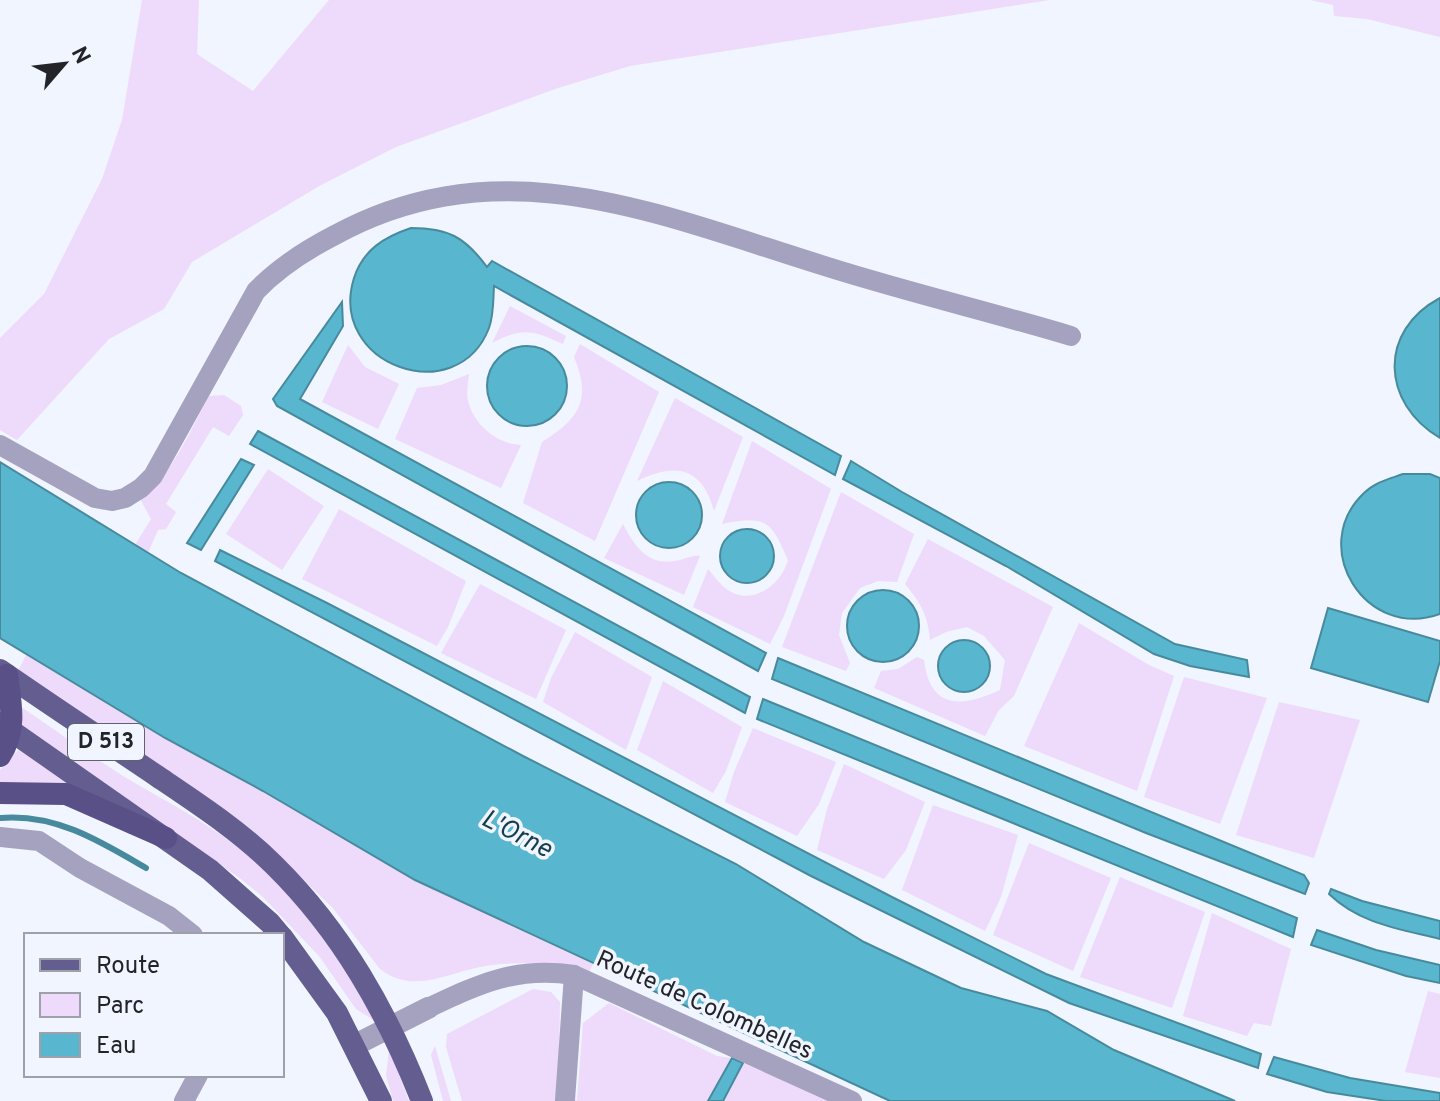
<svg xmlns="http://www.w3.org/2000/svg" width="1440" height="1101" viewBox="0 0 1440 1101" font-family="Overpass,sans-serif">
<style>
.green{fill:#eedafb}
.water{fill:#59b6cf;stroke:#488a9d;stroke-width:2}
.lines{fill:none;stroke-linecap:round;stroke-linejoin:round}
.stream{stroke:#488a9d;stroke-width:6}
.minor{stroke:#a4a2bf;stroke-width:20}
.tertiary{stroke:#a4a2bf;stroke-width:22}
.primary{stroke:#635d90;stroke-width:22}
.trunk{stroke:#585087;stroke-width:22}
.labels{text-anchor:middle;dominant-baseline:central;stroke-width:7;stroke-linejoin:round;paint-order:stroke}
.shield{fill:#f0f5ff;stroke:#606368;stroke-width:2}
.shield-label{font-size:22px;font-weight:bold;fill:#222428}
.street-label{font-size:24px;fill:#222428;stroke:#f0f5ff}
.water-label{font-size:26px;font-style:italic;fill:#153f4a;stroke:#f0f5ff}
</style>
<rect width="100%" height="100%" fill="#f0f5ff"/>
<!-- green -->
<g class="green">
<path d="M142,0H199L197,54L253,91L329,0H1050L630,66L558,88L396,147L321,185L192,262L164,309L109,339L17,440L0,430V338L44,294L102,179L122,120Z"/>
<path d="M1310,0H1440V37L1367,19L1334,16L1333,5Z"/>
<path d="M510,306L566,336L563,344C532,330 523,327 492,343Z"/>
<path d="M580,344L659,392L595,541L523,503L542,442C579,419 592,400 574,357Z"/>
<path d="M348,345L365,367L399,384L378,429L322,402Z"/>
<path d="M469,374C468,383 466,393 468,401C474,425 497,444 521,445L501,488L395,439L417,388L441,385Z"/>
<path d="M224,395L241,406L243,415L229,436L213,427L166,504L176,512L166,529L158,530L147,555L135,545L151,519L140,499C173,474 190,431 209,396Z"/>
<path d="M675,398L743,437L714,511C702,467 676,462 637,481Z"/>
<path d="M752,441L831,489L784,616L770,644L693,607L708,569C713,575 719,583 725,588C750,608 781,586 788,560C771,521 767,515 722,524Z"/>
<path d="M268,469L324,506L282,570L226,534Z"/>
<path d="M841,492L914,534L897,582L878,581L860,588L842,613L839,635L850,663L846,671L782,647Z"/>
<path d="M339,509L466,581L448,627L437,646L302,579Z"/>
<path d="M623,524C634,545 647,566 675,561C684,560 691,555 700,556L684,595L604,558Z"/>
<path d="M928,539L1053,607L1014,696L999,710L985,736L874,688L881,671L898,669L917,657L924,660C930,711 963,707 1000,690L1005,660L984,636L967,627L946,632L930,640C928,616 921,603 905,584Z"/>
<path d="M480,584L566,630L536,699L441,653Z"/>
<path d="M1079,623L1149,665L1174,676L1137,791L1024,746Z"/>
<path d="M575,632L652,677L626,750L543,702L551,678Z"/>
<path d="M26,655L165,738L263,791L415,880L593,964L589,973C556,964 526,961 492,965C453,969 416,997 380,969L332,907L269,847L18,671Z"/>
<path d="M1184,677L1267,698L1220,824L1144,797Z"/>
<path d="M663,681L742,727L726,771L713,793L637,750Z"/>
<path d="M1279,702L1360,720L1314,858L1236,835Z"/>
<path d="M17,704C52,728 87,753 123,776C167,802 213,825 252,859C305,906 341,963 378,1023L356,1009L319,956L263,897L241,879L18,726Z"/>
<path d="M753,728L836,762L819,804L797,836L725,802L734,772Z"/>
<path d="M19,749L99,803L0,789V770Z"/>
<path d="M844,764L925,802L906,850L884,879L817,850L827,809Z"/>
<path d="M933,805L1018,835L1001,897L985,931L902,890Z"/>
<path d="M1029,843L1111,878L1073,971L993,935Z"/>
<path d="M1120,877L1205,912L1172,1008L1080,977Z"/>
<path d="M1212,913L1291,949L1271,1026L1254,1023L1247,1036L1183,1016Z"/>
<path d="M533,989L551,992L560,1002L558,1099L577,1100L583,1023L609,1003L717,1056L732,1058L708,1101H462L446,1047L447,1034Z"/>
<path d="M1428,991L1440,994V1078L1405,1072Z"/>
<path d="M435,1046L451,1101H443L431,1055Z"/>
<path d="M389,1050L390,1051L409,1101H393L386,1075Z"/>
<path d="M743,1063L831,1101H723Z"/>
</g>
<!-- water -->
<g class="water">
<path d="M411,228C448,228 465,237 487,267L492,261L841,456L835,475L494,286C493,300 494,314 489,328C457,411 327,365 354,278C363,250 384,237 411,228Z"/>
<path d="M1440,298V438C1381,403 1378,331 1440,298Z"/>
<path d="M342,302L343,326L300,399L766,653L758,671L277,406L273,399Z"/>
<circle cx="527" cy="386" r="40"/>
<path d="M258,431L750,697L745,713L250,444Z"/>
<path d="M241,459L254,465L201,550L187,543Z"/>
<path d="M851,461L902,492L1175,644L1247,660L1249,677L1190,666L1154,654L1006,566L843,479Z"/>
<path d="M0,462L181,573L523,756L736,864L864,942L961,988L1047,1011L1114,1050L1235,1101H890L415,880L263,791L165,738L0,638Z"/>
<path d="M1403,474H1430L1440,478V614C1366,641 1307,547 1364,493C1375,482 1389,479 1403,474Z"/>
<circle cx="669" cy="515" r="33"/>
<circle cx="747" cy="556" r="27"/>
<path d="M220,550L327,603L892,897L1046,974L1261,1054L1258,1068L1069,1003L811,876L215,561Z"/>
<circle cx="883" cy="626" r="36"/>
<path d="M1328,608L1440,641V661L1428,702L1311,668Z"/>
<circle cx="964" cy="666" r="26"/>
<path d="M778,658L1304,875L1309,883L1305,894L1146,833L772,679Z"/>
<path d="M763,699L1297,918L1293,937L757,719Z"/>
<path d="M1331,889L1362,901L1440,921V939C1400,929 1360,924 1329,894Z"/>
<path d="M1317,930L1376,950L1440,965V983L1406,976L1311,945Z"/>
<path d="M1274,1057L1350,1078L1440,1093V1101H1386L1327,1092L1267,1074Z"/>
<path d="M732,1058L743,1063L723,1101H708Z"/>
</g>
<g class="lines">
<!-- stream -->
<path class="stream" d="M0,818C55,813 100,841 146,868"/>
<!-- minor -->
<g class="minor">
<path d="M0,445L95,498L112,501L125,498L141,488L153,476L256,291C279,267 306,250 335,235C504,143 664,217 831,268C911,293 991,312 1071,336"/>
<path d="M0,837L39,841L80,868L169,916L193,935"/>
<path d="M428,1008C479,984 516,966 574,975L852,1101"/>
<path d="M565,1100L574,975"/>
<path d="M184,1101L198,1075"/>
</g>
<!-- tertiary -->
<path class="tertiary" d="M355,1045L428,1008"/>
<!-- primary -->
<g class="primary">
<path d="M0,670C52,706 105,741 157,776C197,803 240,831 274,865C342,932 387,1012 422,1101"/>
<path d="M0,723L210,870L270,923L280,935"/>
<path d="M282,937L337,1013L381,1101"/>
</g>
<!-- trunk -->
<g class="trunk">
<path d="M0,756C17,730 11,704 7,675"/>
<path d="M0,793L66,794L166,838"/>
</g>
</g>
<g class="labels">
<!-- shield labels -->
<rect class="shield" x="68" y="724" width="76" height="36" rx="6"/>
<g class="shield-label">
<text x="106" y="742">D 513</text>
</g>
<!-- street labels -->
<g class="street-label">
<text transform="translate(704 1006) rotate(24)">Route de Colombelles</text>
</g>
<!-- water labels -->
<g class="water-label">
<text transform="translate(516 835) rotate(27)">L'Orne</text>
</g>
</g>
<!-- legend -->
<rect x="24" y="933" width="260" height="144" fill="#f0f5ff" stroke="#9ea1a9" stroke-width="2"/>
<rect x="40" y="959" width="40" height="12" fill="#635d90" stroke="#9ea1a9" stroke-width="2"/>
<text x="96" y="973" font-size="24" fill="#222428">Route</text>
<rect x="40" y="993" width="40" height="24" fill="#eedafb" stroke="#9ea1a9" stroke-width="2"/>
<text x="96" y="1013" font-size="24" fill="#222428">Parc</text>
<rect x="40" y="1033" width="40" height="24" fill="#59b6cf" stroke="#9ea1a9" stroke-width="2"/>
<text x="96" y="1053" font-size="24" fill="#222428">Eau</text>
<!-- north arrow -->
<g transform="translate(64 64) rotate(62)" stroke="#f0f5ff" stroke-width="6" paint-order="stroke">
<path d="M0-6L14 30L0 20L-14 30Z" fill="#222428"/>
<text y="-12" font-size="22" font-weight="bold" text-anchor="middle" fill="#222428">N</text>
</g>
</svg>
